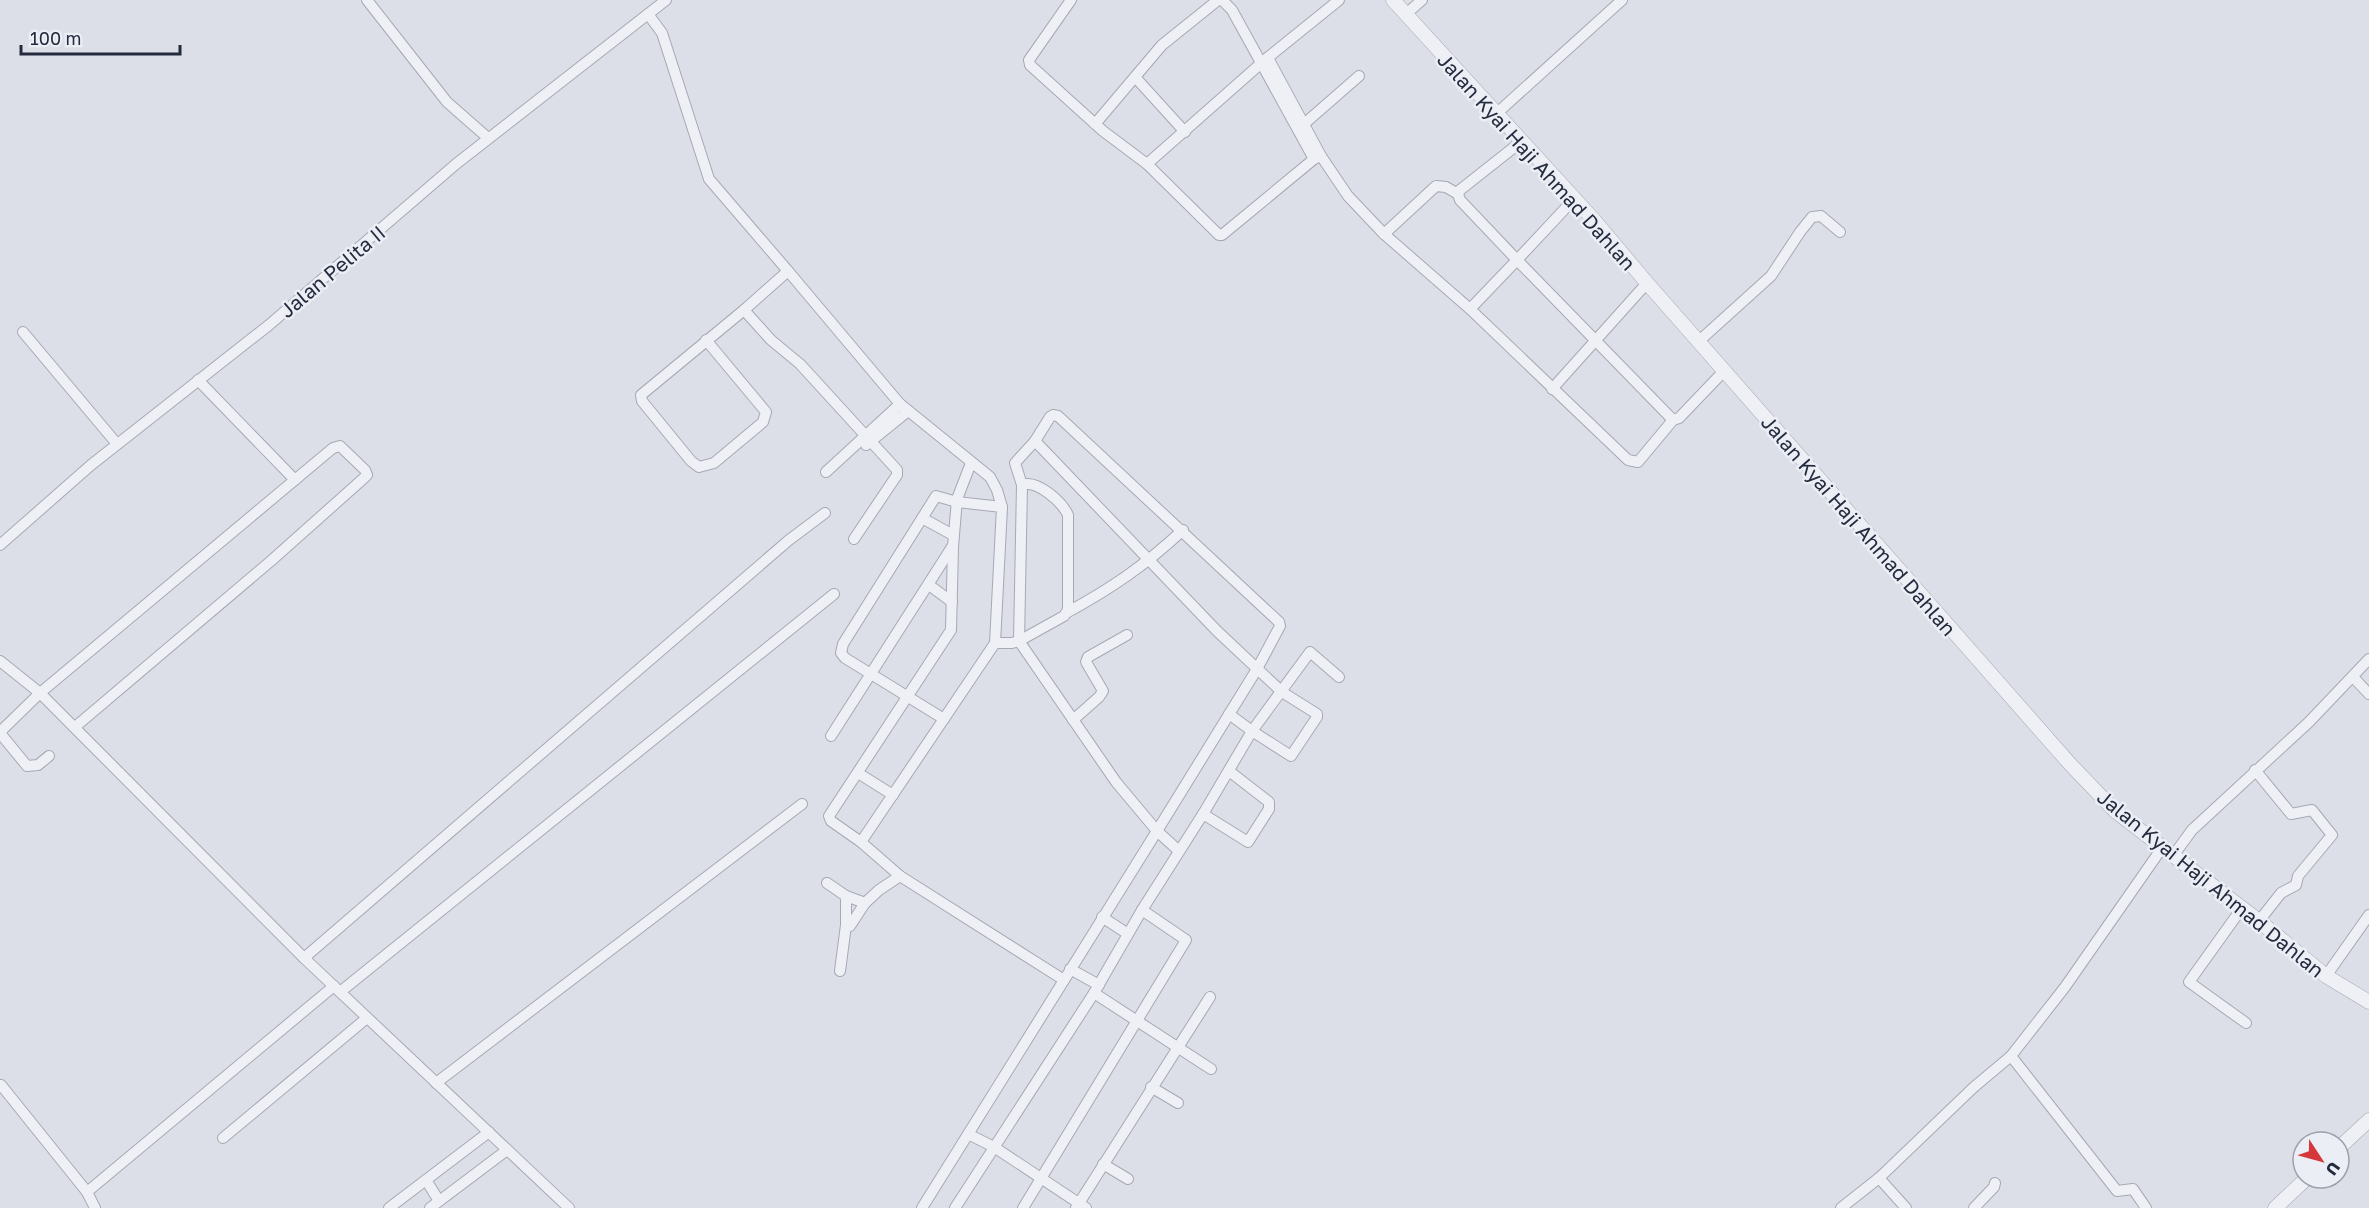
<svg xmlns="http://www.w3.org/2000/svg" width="2369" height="1208" viewBox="0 0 2369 1208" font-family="'Golos Text',sans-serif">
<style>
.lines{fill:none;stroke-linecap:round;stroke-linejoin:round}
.minor-casing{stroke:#a5a9b4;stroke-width:12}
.tertiary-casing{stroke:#a5a9b4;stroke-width:15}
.minor{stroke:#eff0f5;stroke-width:10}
.tertiary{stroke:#eff0f5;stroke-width:14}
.labels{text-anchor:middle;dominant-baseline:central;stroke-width:5;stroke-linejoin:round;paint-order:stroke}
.street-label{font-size:20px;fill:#252b3e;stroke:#ebeef5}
</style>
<rect width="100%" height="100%" fill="#dcdfe7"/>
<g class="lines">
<!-- minor casing -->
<g class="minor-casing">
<g id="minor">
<path d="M367,0L447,102L488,138"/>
<path d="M1071,0L1029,60L1030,65L1103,131L1147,164L1219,235H1222L1314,159L1321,156"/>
<path d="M1222,0L1232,10L1314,159"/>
<path d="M648,14L662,33L709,179L788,271L744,310L771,340L800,364L897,470V475L854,539"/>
<path d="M1406,14L1422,0"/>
<path d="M1268,58L1321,156L1348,196L1384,234L1470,309L1628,460L1638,462L1673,420L1679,418L1724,371"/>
<path d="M1135,77L1185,132"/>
<path d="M1496,114L1622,0"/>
<path d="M1095,124L1162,45L1218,0"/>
<path d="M1304,124L1359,76"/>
<path d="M1522,141L1460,190L1458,194L1460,200L1517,260L1575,198"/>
<path d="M1147,164L1266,59L1339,0"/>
<path d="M1384,234L1436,186L1446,187L1458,194"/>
<path d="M788,271L900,404"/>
<path d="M1470,309L1517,260L1673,420"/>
<path d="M23,332L117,444"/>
<path d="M706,340L766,412L763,422L714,463L699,467L691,461L642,401L641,395L744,310"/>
<path d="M1699,341L1771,276L1800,232L1812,217L1821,216L1840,232"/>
<path d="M198,380L295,480"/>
<path d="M1552,389L1647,283"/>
<path d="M866,445L908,411"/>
<path d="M826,472L900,404L990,477L997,490L1002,507L995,643"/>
<path d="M1022,485C1037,479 1062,502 1068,515V610L1064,616L1019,641L1012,643H995L861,842L900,876L1064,980"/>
<path d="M922,518L953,535"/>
<path d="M0,545L91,465L269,325L456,164L666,0"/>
<path d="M929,585L952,602"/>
<path d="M1066,613C1112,588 1144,566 1183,530"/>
<path d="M0,661L40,693L304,958L569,1208"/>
<path d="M2353,677L2369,694"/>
<path d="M1229,714L1252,731L1310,652L1339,677"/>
<path d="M944,719L845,658L841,653L843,644L936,496L957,502L1002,507"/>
<path d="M1073,720L1099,697L1103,691L1086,662L1088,657L1127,635"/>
<path d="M0,732L40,693L333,448L340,446L365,470L367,475L364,478L272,560L75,727"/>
<path d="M0,733L27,766L38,765L49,756"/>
<path d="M831,736L952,547"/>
<path d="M2255,770L2291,814L2312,810L2332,835L2298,876L2296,885L2281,893L2259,921"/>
<path d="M858,773L893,795"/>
<path d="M1203,814L1248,842L1269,809V802L1229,771"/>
<path d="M861,842L831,821L829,816L951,630L953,547L957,499L971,463"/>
<path d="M2173,856L2192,830L2309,722L2369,659"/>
<path d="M827,883L846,896L865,903"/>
<path d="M846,896V925L850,926L865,903L879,890L900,876"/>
<path d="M2242,908L2189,982L2246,1023"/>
<path d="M1102,917L1128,934"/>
<path d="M304,958L789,540L825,513"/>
<path d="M1070,969L1099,985"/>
<path d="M840,971L846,925"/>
<path d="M2326,976L2369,915"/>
<path d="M340,992L834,594"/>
<path d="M1094,993L1211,1069"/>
<path d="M2011,1056L2117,1191L2133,1189L2146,1208"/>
<path d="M436,1083L802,804"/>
<path d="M1,1085L87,1192"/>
<path d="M1151,1087L1178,1103"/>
<path d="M968,1134L994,1147L1086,1208"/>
<path d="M223,1138L367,1018"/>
<path d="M1103,1164L1128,1179"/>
<path d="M1879,1178L1974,1087L2011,1056L2065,987L2162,848"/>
<path d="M426,1180L439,1201"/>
<path d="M95,1208L87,1192L334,986"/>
<path d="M389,1208L489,1132"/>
<path d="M430,1208L507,1150"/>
<path d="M922,1208L1157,831L1257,669L1280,626L1279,622L1058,416L1053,415L1050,417L1035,441"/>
<path d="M955,1208L1094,993L1142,910L1203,814L1252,731L1291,756L1317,717V714L1282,692L1217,631L1035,441L1015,463L1022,485L1019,641L1116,782L1157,831L1179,851"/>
<path d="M1023,1208L1186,940L1142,910"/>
<path d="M1076,1208L1210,997"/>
<path d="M1841,1208L1879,1178L1906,1208"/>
<path d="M1974,1208L1994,1187L1995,1183"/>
</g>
</g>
<!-- tertiary casing -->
<g class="tertiary-casing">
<g id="tertiary">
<path d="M1393,0L1594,220L1647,283L2070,764L2115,811L2259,921L2326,976L2369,1002"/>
<path d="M2339,1148L2369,1120"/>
<path d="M2275,1208L2307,1178"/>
</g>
</g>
<!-- minor -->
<use href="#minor" class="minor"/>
<!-- tertiary -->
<use href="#tertiary" class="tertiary"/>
</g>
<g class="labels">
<!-- street labels -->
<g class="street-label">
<text transform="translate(1537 161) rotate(48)">Jalan Kyai Haji Ahmad Dahlan</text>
<text transform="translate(332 271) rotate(-40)">Jalan Pelita II</text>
<text transform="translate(1859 525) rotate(49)">Jalan Kyai Haji Ahmad Dahlan</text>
<text transform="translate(2211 883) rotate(39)">Jalan Kyai Haji Ahmad Dahlan</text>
</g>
</g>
<!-- north arrow -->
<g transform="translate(2321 1160) rotate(126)"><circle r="28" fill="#ebeef5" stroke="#9ca0ac" stroke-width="1.5"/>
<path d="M0-4.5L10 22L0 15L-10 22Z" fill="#d5383b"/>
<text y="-9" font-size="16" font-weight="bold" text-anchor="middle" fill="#252b3e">U</text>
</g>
<!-- scale -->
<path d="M21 45v9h159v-9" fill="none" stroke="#252b3e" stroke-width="3"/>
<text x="30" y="45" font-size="18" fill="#252b3e" stroke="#ebeef5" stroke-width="4.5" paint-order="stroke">100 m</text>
</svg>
